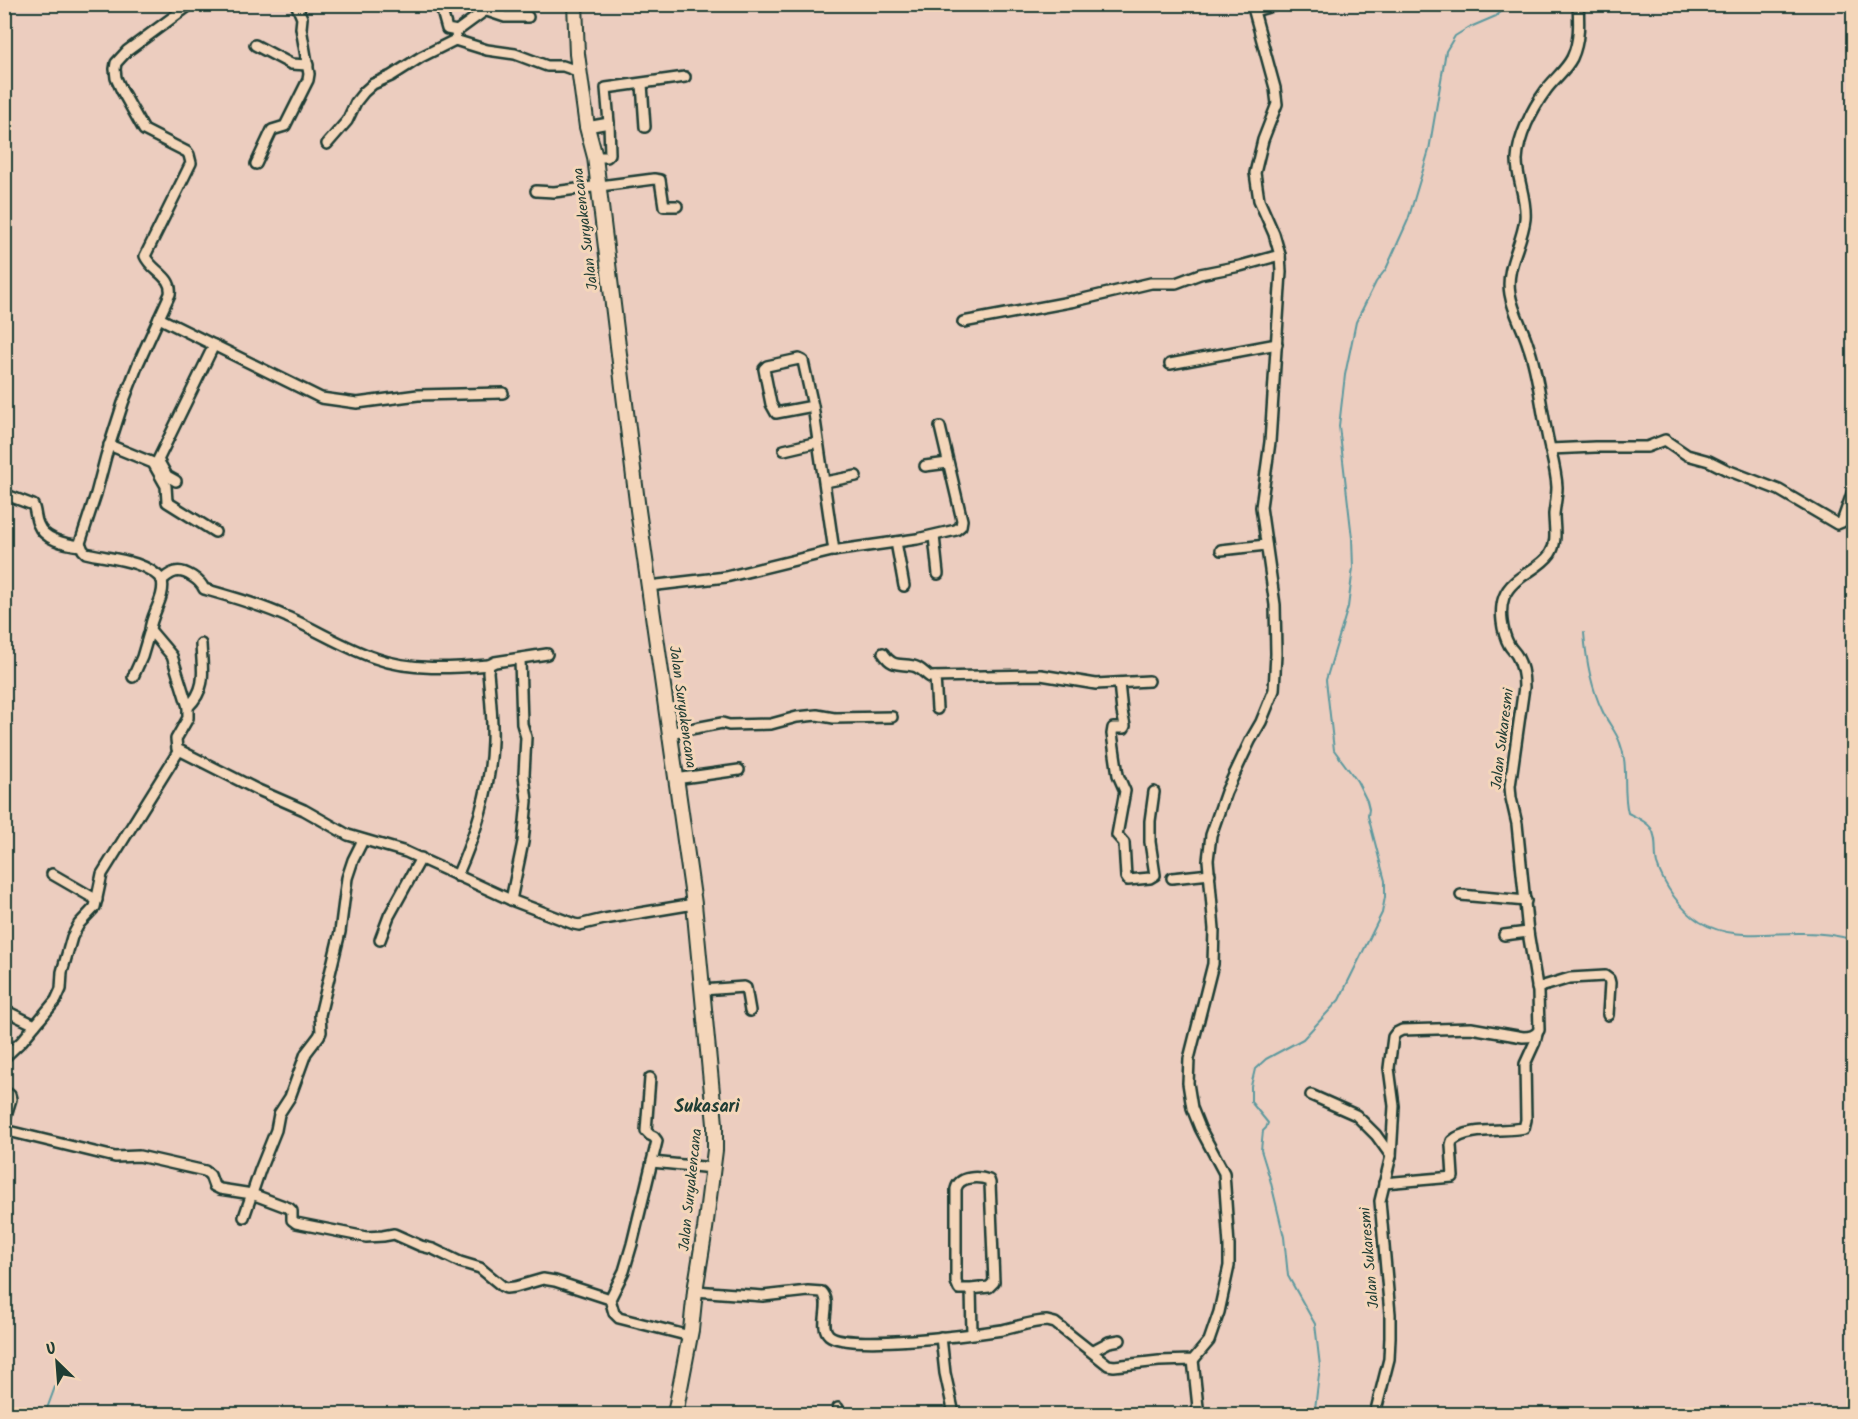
<svg xmlns="http://www.w3.org/2000/svg" width="1858" height="1419" viewBox="0 0 1858 1419" font-family="Kalam,sans-serif">
<style>
.lines{fill:none;stroke-linecap:round;stroke-linejoin:round}
.stream{stroke:#5d999e;stroke-width:2}
.street-casing{stroke:#1f3d34;stroke-width:14}
.secondary-casing{stroke:#1f3d34;stroke-width:18}
.street{stroke:#f4d6ba;stroke-width:9}
.secondary{stroke:#f4d6ba;stroke-width:14}
.labels{text-anchor:middle;dominant-baseline:central;stroke-width:6;stroke-linejoin:round;paint-order:stroke}
.street-label{font-size:15px;fill:#1f3d34;stroke:#f4d6ba}
.quarter-label{font-size:18px;font-weight:bold;fill:#1f3d34;stroke:#f4d6ba}
</style>
<rect width="100%" height="100%" fill="#eccdbf"/>
<filter id="ink" filterUnits="userSpaceOnUse"><feTurbulence type="fractalNoise" baseFrequency=".0167" numOctaves="2"/><feDisplacementMap in="SourceGraphic" scale="12" xChannelSelector="R" yChannelSelector="G"/><feConvolveMatrix kernelMatrix="1 2 1 2 8 2 1 2 1" color-interpolation-filters="sRGB"/></filter>
<g filter="url(#ink)">
<g class="lines">
<!-- stream -->
<g class="stream">
<path d="M1584,633C1586,658 1591,687 1602,710C1607,722 1616,731 1620,743C1629,765 1622,790 1628,813C1636,817 1646,821 1651,828C1658,838 1654,853 1657,864C1664,886 1681,910 1700,922C1732,941 1769,932 1804,933C1821,933 1837,935 1854,940"/>
<path d="M45,1414L55,1387"/>
<path d="M1310,1414L1315,1409L1320,1366L1315,1324L1288,1276L1284,1237L1270,1179L1261,1150L1263,1131L1266,1128L1268,1123L1251,1102V1086L1255,1069L1266,1059L1303,1039L1339,1000L1382,913L1385,897V881L1368,816L1369,809L1367,801L1357,781L1334,750L1326,680L1348,607L1353,568L1352,538L1339,426L1345,375L1356,322L1376,282L1386,269L1408,220L1429,150L1446,51L1455,36L1468,28L1496,16L1511,4"/>
</g>
<!-- street casing -->
<g class="street-casing">
<g id="street">
<path d="M191,4L127,51L116,63L115,69L116,78L122,91L144,130L187,152L189,155L191,163L145,256C151,271 173,276 170,294L138,364L123,403L106,456L96,494L80,543L83,550L86,553C111,559 145,560 162,580C166,597 151,614 150,630L172,656L188,707V718L176,739L177,749L256,789L304,810L348,835L406,852L511,900L574,924L579,925L604,919L694,904"/>
<path d="M440,4L447,29L457,31L456,34"/>
<path d="M1254,11L1280,4"/>
<path d="M457,31L483,12L487,11L505,17H528"/>
<path d="M255,45L291,64L308,65"/>
<path d="M642,84L645,127"/>
<path d="M587,127L609,123L606,88L685,77"/>
<path d="M327,144L347,121L356,102L364,92L373,84L391,76L421,57L455,40L487,50L515,54L547,66H563L580,72"/>
<path d="M595,157H607L610,154L609,123"/>
<path d="M256,164L272,130L285,126L308,80L309,74L301,28L302,18L296,4"/>
<path d="M536,191L554,192L654,179L660,180L664,206H677"/>
<path d="M159,318L321,398L357,403L418,395L503,393"/>
<path d="M963,322L1075,301L1151,283H1176L1200,274L1240,266L1280,255"/>
<path d="M1170,364L1277,344"/>
<path d="M813,406L776,413L771,404L764,369L767,366L799,359L803,361L813,406L834,551"/>
<path d="M109,445L153,463L166,486L167,502L215,532"/>
<path d="M1550,449L1595,447H1647L1665,440L1687,455L1709,461L1727,470L1779,490L1837,524L1842,522L1854,488"/>
<path d="M784,450L818,442"/>
<path d="M925,466L948,463"/>
<path d="M176,481L167,476L158,460L214,345"/>
<path d="M825,482L856,476"/>
<path d="M4,494L33,505C36,511 35,518 38,524C44,540 65,544 81,546"/>
<path d="M934,536L938,574"/>
<path d="M896,542L904,586"/>
<path d="M1221,550L1266,545"/>
<path d="M162,580C166,577 170,573 175,572C185,569 201,581 204,589C232,597 261,605 287,617C317,630 345,648 375,658C410,671 453,668 489,665"/>
<path d="M649,586L726,577L832,551L917,539L956,530L961,526L962,520L940,427"/>
<path d="M883,653C893,668 899,663 913,666C920,667 924,673 930,677L1041,675L1096,684L1149,681"/>
<path d="M133,677L142,657L150,630"/>
<path d="M935,677L937,709"/>
<path d="M1119,683L1122,712L1125,726L1124,728H1113L1112,734L1118,775L1125,791L1117,835L1124,843L1126,877L1128,880L1150,878L1155,875L1150,842V821L1154,792"/>
<path d="M188,707C208,688 202,669 201,644"/>
<path d="M669,733L722,723L729,725L771,724L797,717L817,715L834,718L892,717"/>
<path d="M675,779L739,770"/>
<path d="M52,874L97,900"/>
<path d="M457,876C476,833 491,788 492,741C493,718 490,695 488,672L489,665L495,662L547,654"/>
<path d="M1172,878L1210,874"/>
<path d="M1461,895L1526,901"/>
<path d="M511,900L523,842L527,801L524,775L526,737L522,724L520,659"/>
<path d="M1504,935L1528,932"/>
<path d="M380,940L389,916L421,858"/>
<path d="M1537,988L1570,978L1605,976L1609,979L1610,983L1608,1015"/>
<path d="M702,990L744,987L746,988L750,1011"/>
<path d="M4,1010L35,1025"/>
<path d="M4,1058L22,1041L56,1000L61,989L62,972L72,937L79,924L95,907L102,874L178,752"/>
<path d="M4,1091L10,1095L11,1099L4,1122"/>
<path d="M1311,1095L1356,1115L1376,1135L1391,1156"/>
<path d="M4,1130L115,1157L139,1156L205,1171L210,1175L214,1186L220,1189L252,1194L289,1208L292,1211V1220L296,1223L366,1237L383,1236L394,1234L421,1246L433,1249L460,1262L480,1268L502,1286L506,1288L515,1287L543,1279L555,1281L610,1299L614,1313L619,1318L690,1336"/>
<path d="M652,1162L713,1168"/>
<path d="M1384,1183L1453,1177L1451,1145L1452,1141C1467,1127 1504,1132 1524,1128L1526,1120L1525,1064L1535,1042L1537,1034"/>
<path d="M244,1217L260,1170L276,1130L279,1114L290,1097L306,1053L319,1036L321,1032L320,1015L340,932L347,878L353,860L363,840"/>
<path d="M971,1289L989,1287L994,1282L990,1183L989,1180C978,1176 959,1176 956,1189V1282L959,1289H971L972,1333"/>
<path d="M695,1291L763,1296L808,1291L822,1292C833,1303 818,1325 829,1335C847,1351 976,1334 1002,1330C1017,1327 1032,1321 1047,1321L1055,1323L1108,1365L1114,1366L1159,1361L1193,1360L1209,1341L1219,1312L1229,1266V1246L1224,1173L1200,1128L1192,1108L1188,1083L1189,1059L1213,964L1214,929L1208,860L1211,835L1226,792L1250,741L1261,722L1274,690L1276,654L1275,605L1261,507L1270,442L1281,272L1280,255L1274,234L1259,200L1255,173L1263,140L1277,104L1275,88L1252,4"/>
<path d="M610,1299L624,1271L632,1244L657,1141L654,1137L650,1135L646,1131L650,1078"/>
<path d="M941,1337L945,1373L954,1414"/>
<path d="M1092,1351L1109,1342L1120,1340"/>
<path d="M1193,1360L1198,1407L1196,1414"/>
<path d="M838,1414V1408"/>
<path d="M1375,1414L1389,1359L1390,1337V1314L1380,1201L1391,1156L1394,1106L1389,1068L1393,1037L1396,1033L1402,1030L1471,1028L1523,1037C1530,1037 1535,1036 1539,1030L1538,992L1528,932L1517,824L1511,798L1510,786L1524,687C1524,677 1522,665 1517,656C1515,652 1511,649 1509,645C1502,632 1499,611 1504,597C1512,576 1538,571 1550,554C1558,542 1554,527 1554,514C1555,505 1557,496 1557,487C1556,467 1549,448 1546,429C1540,401 1538,372 1528,345C1523,328 1513,312 1510,294C1505,267 1522,245 1525,219C1527,199 1517,180 1517,160C1518,137 1532,109 1546,90C1554,79 1566,70 1572,58C1580,41 1579,22 1578,4"/>
</g>
</g>
<!-- secondary casing -->
<g class="secondary-casing">
<path id="secondary" d="M575,4L577,54L587,127L595,157L638,510L694,904L715,1124V1150L705,1229L695,1291L691,1330L675,1414"/>
</g>
<!-- street -->
<use href="#street" class="street"/>
<!-- secondary -->
<use href="#secondary" class="secondary"/>
</g>
</g>
<g class="labels">
<!-- street labels -->
<g class="street-label">
<text transform="translate(586 229) rotate(-97)">Jalan Suryakencana</text>
<text transform="translate(682 707) rotate(82)">Jalan Suryakencana</text>
<text transform="translate(1503 739) rotate(-83)">Jalan Sukaresmi</text>
<text transform="translate(691 1190) rotate(-84)">Jalan Suryakencana</text>
<text transform="translate(1370 1258) rotate(-95)">Jalan Sukaresmi</text>
</g>
<!-- quarter labels -->
<g class="quarter-label">
<text x="707" y="1107">Sukasari</text>
</g>
</g>
<!-- margin -->
<rect width="1858" height="1419" fill="none" stroke="#f4d6ba" stroke-width="24"/>
<rect x="12" y="12" width="1834" height="1395" fill="none" stroke="#1f3d34" stroke-width="2" filter="url(#ink)"/>
<!-- north arrow -->
<g transform="translate(57 1362) rotate(335)" stroke="#f4d6ba" stroke-width="4.5" paint-order="stroke">
<path d="M0-4.5L10 22L0 15L-10 22Z" fill="#1f3d34"/>
<text y="-9" font-size="16" font-weight="bold" text-anchor="middle" fill="#1f3d34">U</text>
</g>
</svg>
